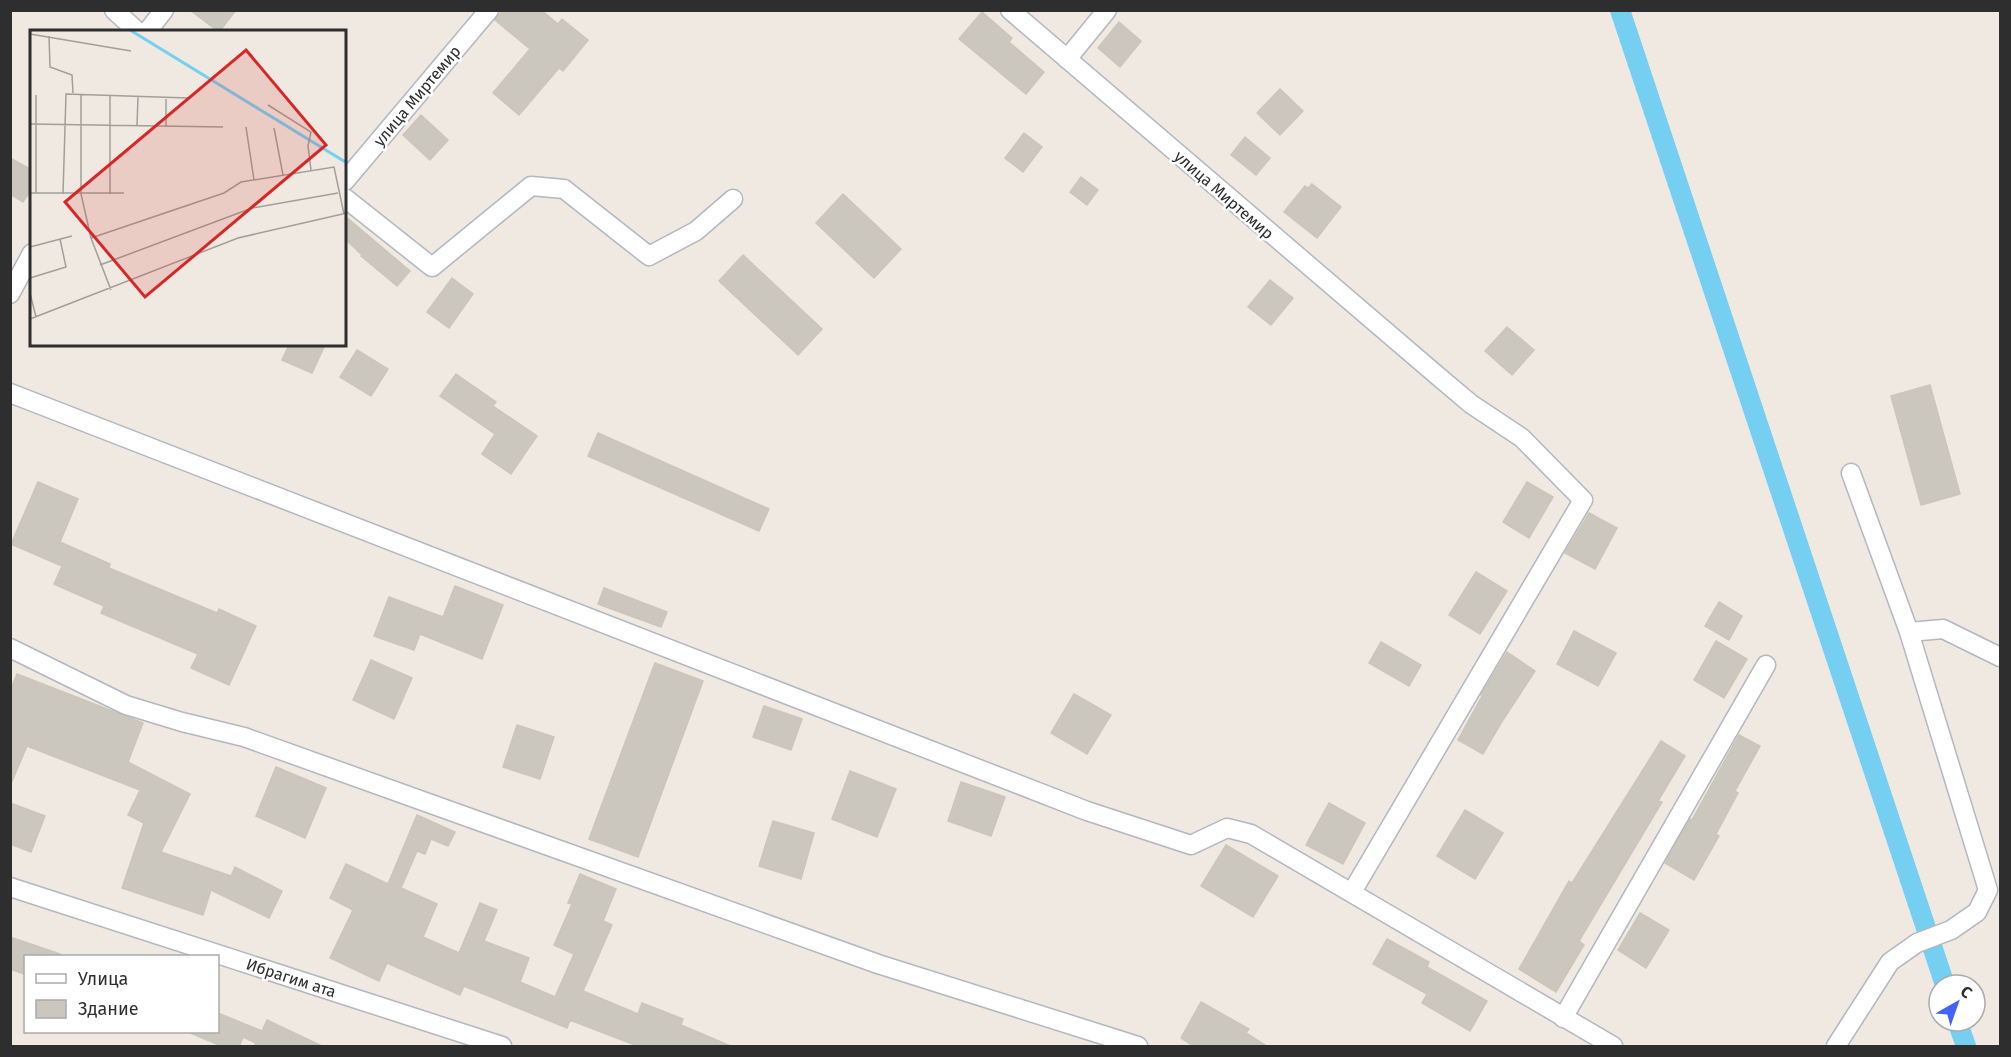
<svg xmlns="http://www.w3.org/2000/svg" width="2011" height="1057" viewBox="0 0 2011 1057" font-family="'Fira Sans',sans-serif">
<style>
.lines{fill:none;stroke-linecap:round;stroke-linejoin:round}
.canal{stroke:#75cff0;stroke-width:20}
.building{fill:#cbc7bf;stroke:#cbc5ba;stroke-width:1.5}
.minor-casing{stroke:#b4b7c1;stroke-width:21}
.minor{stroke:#fff;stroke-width:18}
.labels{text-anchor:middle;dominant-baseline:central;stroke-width:5;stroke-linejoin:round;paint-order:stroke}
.street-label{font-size:16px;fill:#2e2e2e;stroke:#fff}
.inset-river{fill:none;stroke:#75cff0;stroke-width:3}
.inset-road{fill:none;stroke:#a29e99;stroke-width:1.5}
.view{fill:#d62828;fill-opacity:0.15;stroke:#d62828;stroke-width:3}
.inset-edge{fill:none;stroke:#2e2e2e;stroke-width:3}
</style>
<rect width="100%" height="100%" fill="#efe9e1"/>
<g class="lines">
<!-- canal -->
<g class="canal">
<path d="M1620,10L1945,985"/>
<path d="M1957,1021L1966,1046"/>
</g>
</g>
<!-- building -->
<g class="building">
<path d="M190,10H236L219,32Z"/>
<path d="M503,10H541L558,24L562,19L588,40L563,71L559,68L519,115L493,93L530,49L495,20Z"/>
<path d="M982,12L1012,38L1009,42L1044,72L1026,94L959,39Z"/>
<path d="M1119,22L1141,41L1120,67L1098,48Z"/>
<path d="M1280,89L1303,111L1280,135L1257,113Z"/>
<path d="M421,115L448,140L430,160L403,135Z"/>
<path d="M1024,133L1042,147L1023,172L1005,158Z"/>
<path d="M1245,137L1270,158L1256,175L1231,155Z"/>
<path d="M10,158L32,170V188L23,202L10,194Z"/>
<path d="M1081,177L1098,190L1087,205L1070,192Z"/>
<path d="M1312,184L1341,207L1317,238L1284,212L1305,186L1308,188Z"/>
<path d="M843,194L901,249L874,278L816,223Z"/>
<path d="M345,216L410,271L397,286L361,256L362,255L345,239Z"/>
<path d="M743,255L822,329L798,355L719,281Z"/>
<path d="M452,278L473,294L449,328L427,312Z"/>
<path d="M1270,280L1293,298L1271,325L1248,307Z"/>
<path d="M1507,327L1534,350L1512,375L1485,351Z"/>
<path d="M289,345H325L312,373L282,360Z"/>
<path d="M357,350L388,369L371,396L340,377Z"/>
<path d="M456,374L496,402L493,406L537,436L511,474L482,454L495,434L440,396Z"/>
<path d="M1930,385L1960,494L1921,505L1891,396Z"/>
<path d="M598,433L769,509L759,531L588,456Z"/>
<path d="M38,482L78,499L60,542L110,564L109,568L217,613L219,609L256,626L229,685L191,668L198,654L101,613L104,606L54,584L62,566L11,544Z"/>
<path d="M1527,482L1553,497L1529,538L1503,522Z"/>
<path d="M1589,513L1617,528L1595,569L1565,553Z"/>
<path d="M1476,572L1507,591L1480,634L1449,615Z"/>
<path d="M455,586L503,605L482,659L420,634L414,650L374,636L389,597L443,617Z"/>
<path d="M604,588L667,612L661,627L598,604Z"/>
<path d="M1719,602L1742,616L1729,640L1705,626Z"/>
<path d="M1574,631L1616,653L1598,686L1557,664Z"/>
<path d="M1716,641L1747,659L1724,698L1694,680Z"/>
<path d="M1381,642L1421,665L1409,686L1369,663Z"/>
<path d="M1507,652L1535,671L1501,723L1483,754L1458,740L1482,696L1481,695Z"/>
<path d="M371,660L412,678L394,719L353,700Z"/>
<path d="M655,663L703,681L638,857L589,839Z"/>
<path d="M17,674L143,723L128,762L190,794L161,852L231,876L235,867L282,891L269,918L211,890L203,915L122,888L144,823L128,815L140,790L27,746L10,786V691Z"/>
<path d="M1074,694L1111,715L1087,754L1051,733Z"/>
<path d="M764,706L802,719L791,750L753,737Z"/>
<path d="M517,725L554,737L540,779L503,767Z"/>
<path d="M1739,735L1760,746L1735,791L1738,793L1716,834L1719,836L1694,880L1665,863L1690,819L1692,820Z"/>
<path d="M1661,741L1685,756L1658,801L1662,802L1579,941L1584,945L1556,992L1519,969L1569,881L1572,883Z"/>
<path d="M276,767L326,788L305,838L256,816Z"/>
<path d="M850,771L896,789L877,837L832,819Z"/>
<path d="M961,782L1005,797L991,836L948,821Z"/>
<path d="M10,803L45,816L31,852L10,844Z"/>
<path d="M1329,803L1365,823L1343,864L1306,845Z"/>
<path d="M1465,810L1503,833L1475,879L1437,856Z"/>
<path d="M417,815L455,832L448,846L431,839L425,854L417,851L401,888L437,904L423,937L459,953L480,903L497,910L484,941L529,958L520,982L555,997L574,954L554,945L572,904L568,903L580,874L616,889L603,921L612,925L583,991L638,1014L642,1003L683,1019L681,1025L733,1047H640L570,1020L567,1028L464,986L460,995L387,963L379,981L330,958L353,910L330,898L346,864L388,884Z"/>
<path d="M773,821L814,833L801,879L759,866Z"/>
<path d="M1226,845L1278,876L1253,917L1201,886Z"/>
<path d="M1640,913L1669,930L1646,968L1618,950Z"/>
<path d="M10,937L60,954V957H26V975L10,969Z"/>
<path d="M1387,939L1429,962L1427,967L1487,1001L1470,1031L1422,1003L1427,994L1373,964Z"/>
<path d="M1201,1002L1249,1029L1246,1033L1268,1047H1195L1181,1038Z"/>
<path d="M218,1013L262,1031L267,1020L324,1047H254L256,1043L243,1037L239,1047H224L188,1032H218Z"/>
</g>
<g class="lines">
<!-- minor casing -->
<g class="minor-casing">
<g id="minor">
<path d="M114,10L138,32"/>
<path d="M1010,10L1439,377L1471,404L1522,438L1583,500L1352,892"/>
<path d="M147,32L164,10"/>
<path d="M1067,59L1107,10"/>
<path d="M345,181L489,10"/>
<path d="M345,198L432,267L531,186L564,189L649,256L696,231L733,199"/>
<path d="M10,294L32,253"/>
<path d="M10,393L1087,811L1191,845L1227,828L1251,834L1613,1046"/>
<path d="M1909,632L1943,629L2000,657"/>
<path d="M10,648L126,705L182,722L244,737L878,964L1138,1046"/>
<path d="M10,887L502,1046"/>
<path d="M1563,1018L1766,665"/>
<path d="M1836,1046L1890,962L1917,943L1951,930L1977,912L1988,890L1909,632L1851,473"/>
</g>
</g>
<!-- minor -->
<use href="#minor" class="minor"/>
</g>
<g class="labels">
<!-- street labels -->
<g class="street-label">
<text transform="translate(417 96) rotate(-50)">улица Миртемир</text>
<text transform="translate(1224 195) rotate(41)">улица Миртемир</text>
<text transform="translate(291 978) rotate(18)">Ибрагим ата</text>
</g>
</g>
<!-- overview -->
<g transform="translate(30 30)">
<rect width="316" height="316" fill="#efe9e1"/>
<path class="inset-river" d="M100,0L317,133"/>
<path class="inset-road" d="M0,4L101,21M19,6L20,37L42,45L43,63M51,64V164L61,208L81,260M136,69V97M238,75L281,102L278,116L281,140M0,94L193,97M107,95L108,67M216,97L224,150M244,98L253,145M0,163H94M6,163V65M33,164L36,64L158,68M80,164V66M61,208L194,163L211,152L304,137L314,184M0,217L42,206M70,235L222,178L308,163M0,248L36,237L30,209M0,263L6,287M0,289L208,208L317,183"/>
<path class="view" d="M216,20L296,115L115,267L35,172Z"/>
<rect width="316" height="316" class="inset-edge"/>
</g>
<!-- border -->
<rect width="2011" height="1057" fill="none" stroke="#2e2e2e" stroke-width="24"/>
<!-- legend -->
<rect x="24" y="955" width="195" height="78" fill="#ffffff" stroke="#ababab" stroke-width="1.5"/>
<rect x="36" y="974" width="30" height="9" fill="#ffffff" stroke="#ababab" stroke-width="1.5"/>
<text x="78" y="985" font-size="18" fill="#2e2e2e">Улица</text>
<rect x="36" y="1000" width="30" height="18" fill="#cbc7bf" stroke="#ababab" stroke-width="1.5"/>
<text x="78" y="1015" font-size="18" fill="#2e2e2e">Здание</text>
<!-- north arrow -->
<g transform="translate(1957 1003) rotate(40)"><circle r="28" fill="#ffffff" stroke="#ababab" stroke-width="1.5"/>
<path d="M0-4.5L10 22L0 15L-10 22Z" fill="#4264fb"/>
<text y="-9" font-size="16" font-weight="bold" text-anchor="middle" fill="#2e2e2e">С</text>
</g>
</svg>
